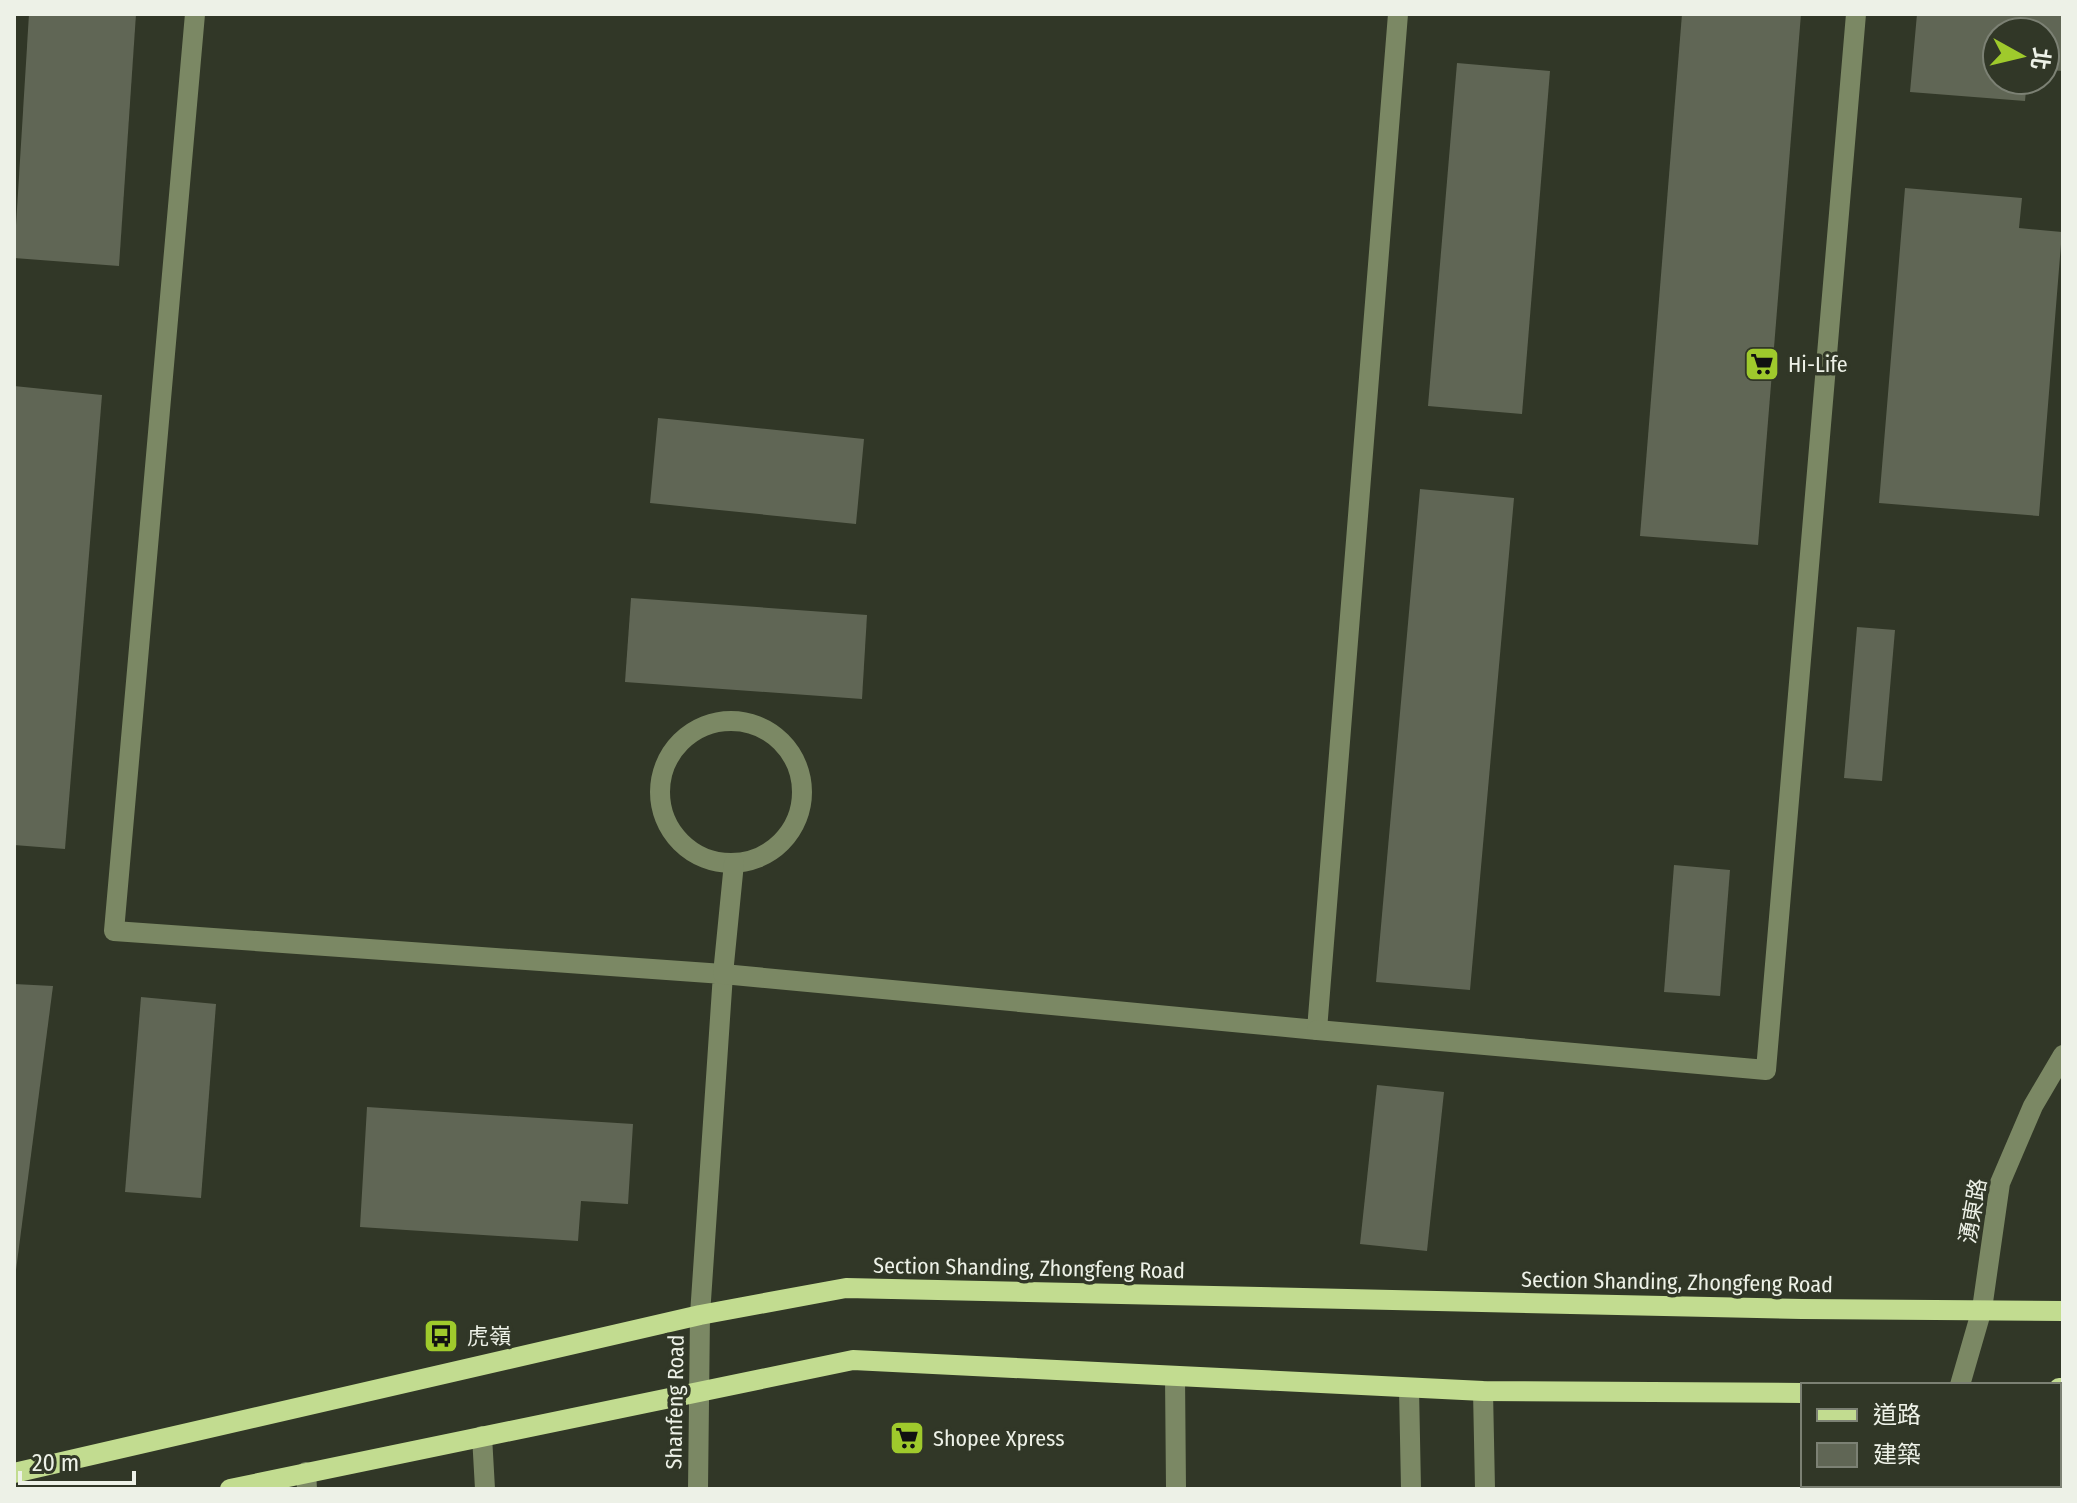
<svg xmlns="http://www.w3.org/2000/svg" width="2077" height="1503" viewBox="0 0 2077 1503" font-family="'Fira Sans Condensed','Noto Sans TC',sans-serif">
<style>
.building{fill:#606655}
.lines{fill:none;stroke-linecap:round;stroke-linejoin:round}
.minor{stroke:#7b8864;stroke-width:20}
.major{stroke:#c2dc90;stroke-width:20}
.labels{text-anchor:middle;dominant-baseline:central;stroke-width:7;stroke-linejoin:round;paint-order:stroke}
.poi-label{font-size:22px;fill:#edf1e7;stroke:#313727;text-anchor:start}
.street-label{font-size:22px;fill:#edf1e7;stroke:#313727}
</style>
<rect width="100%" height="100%" fill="#313727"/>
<!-- building -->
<g class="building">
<path d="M29,14H136L119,266L14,258Z"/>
<path d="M1682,14H1801L1758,545L1640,536Z"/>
<path d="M1917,14H2063V71L2045,70V32H1997V80H2027L2025,101L1910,92Z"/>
<path d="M1457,63L1550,71L1522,414L1428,406Z"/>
<path d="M1905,188L2022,198L2019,228L2062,232L2039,516L1879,503Z"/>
<path d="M14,386L102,395L65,849L14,845Z"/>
<path d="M658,418L864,439L856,524L650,503Z"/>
<path d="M1420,489L1514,498L1470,990L1376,982Z"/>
<path d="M631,598L867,615L862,699L625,682Z"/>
<path d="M1857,627L1895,630L1882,781L1844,778Z"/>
<path d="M1674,865L1730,870L1720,996L1664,992Z"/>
<path d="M14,984L53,986L16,1270H14Z"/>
<path d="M141,997L216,1004L201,1198L125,1192Z"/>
<path d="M1377,1085L1444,1092L1427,1251L1360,1244Z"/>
<path d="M367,1107L633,1124L628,1204L581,1201L578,1241L360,1227Z"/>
</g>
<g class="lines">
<!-- minor -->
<g class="minor">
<path d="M195,14L114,931L723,974L700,1315L698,1489"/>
<circle cx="731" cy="792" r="71"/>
<path d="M734,863L723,974L1317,1030L1398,14"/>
<path d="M1317,1030L1766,1070L1856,14"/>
<path d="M1175,1376L1176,1489"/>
<path d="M1960,1385L1982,1309L2000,1183L2033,1106L2063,1055"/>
<path d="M1409,1388L1411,1489"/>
<path d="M1483,1391L1485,1489"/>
<path d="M482,1436L485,1489"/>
<path d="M306,1472L307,1489"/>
<path d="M1955,1489V1485"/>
</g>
<!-- major -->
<g class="major">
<path d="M2059,1388H2063"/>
<path d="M14,1473L700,1315L846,1288L1802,1309L2063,1311"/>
<path d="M230,1489L853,1360L1483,1391L1803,1393"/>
</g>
</g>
<!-- icons -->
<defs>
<g id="supermarket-square" transform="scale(1.8)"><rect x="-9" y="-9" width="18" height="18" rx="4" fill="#9fca2c" stroke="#313727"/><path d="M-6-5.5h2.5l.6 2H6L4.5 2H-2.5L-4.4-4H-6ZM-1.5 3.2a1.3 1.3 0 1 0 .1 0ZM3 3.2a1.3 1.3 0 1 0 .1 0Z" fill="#111"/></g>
<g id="bus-square" transform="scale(1.8)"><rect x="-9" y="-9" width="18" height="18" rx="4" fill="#9fca2c" stroke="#313727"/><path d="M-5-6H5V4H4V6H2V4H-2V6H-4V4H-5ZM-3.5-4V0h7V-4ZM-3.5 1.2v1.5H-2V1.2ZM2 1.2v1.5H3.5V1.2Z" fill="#111"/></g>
</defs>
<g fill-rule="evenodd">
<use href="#supermarket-square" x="1762" y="364"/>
<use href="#bus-square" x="441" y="1336"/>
<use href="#supermarket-square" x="907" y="1438"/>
</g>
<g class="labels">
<!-- poi labels -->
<g class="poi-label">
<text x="1788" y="364">Hi-Life</text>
<text x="467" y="1336">虎嶺</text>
<text x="933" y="1438">Shopee Xpress</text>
</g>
<!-- street labels -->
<g class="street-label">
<text transform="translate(1973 1211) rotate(-80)">湧東路</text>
<text transform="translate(1029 1268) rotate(1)">Section Shanding, Zhongfeng Road</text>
<text transform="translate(1677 1282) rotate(1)">Section Shanding, Zhongfeng Road</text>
<text transform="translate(675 1402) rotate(-89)">Shanfeng Road</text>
</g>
</g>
<!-- border -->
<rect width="2077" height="1503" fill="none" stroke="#edf1e7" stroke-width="32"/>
<!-- legend -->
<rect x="1801" y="1383" width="260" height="104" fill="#313727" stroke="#7c8174" stroke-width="2"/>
<rect x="1817" y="1409" width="40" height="12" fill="#c2dc90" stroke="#7c8174" stroke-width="2"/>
<text x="1873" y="1423" font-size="24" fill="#edf1e7">道路</text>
<rect x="1817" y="1443" width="40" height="24" fill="#606655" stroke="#7c8174" stroke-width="2"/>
<text x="1873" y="1463" font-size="24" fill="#edf1e7">建築</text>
<!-- north arrow -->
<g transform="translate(2021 56) rotate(98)"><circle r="38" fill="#313727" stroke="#7c8174" stroke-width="2"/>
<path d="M0-6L14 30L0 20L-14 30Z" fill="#9fca2c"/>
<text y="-12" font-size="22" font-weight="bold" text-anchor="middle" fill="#edf1e7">北</text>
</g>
<!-- scale -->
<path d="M20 1471v12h114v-12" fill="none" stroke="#edf1e7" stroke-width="4"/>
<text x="32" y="1471" font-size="24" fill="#edf1e7" stroke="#313727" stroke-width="6" paint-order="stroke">20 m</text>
</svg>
